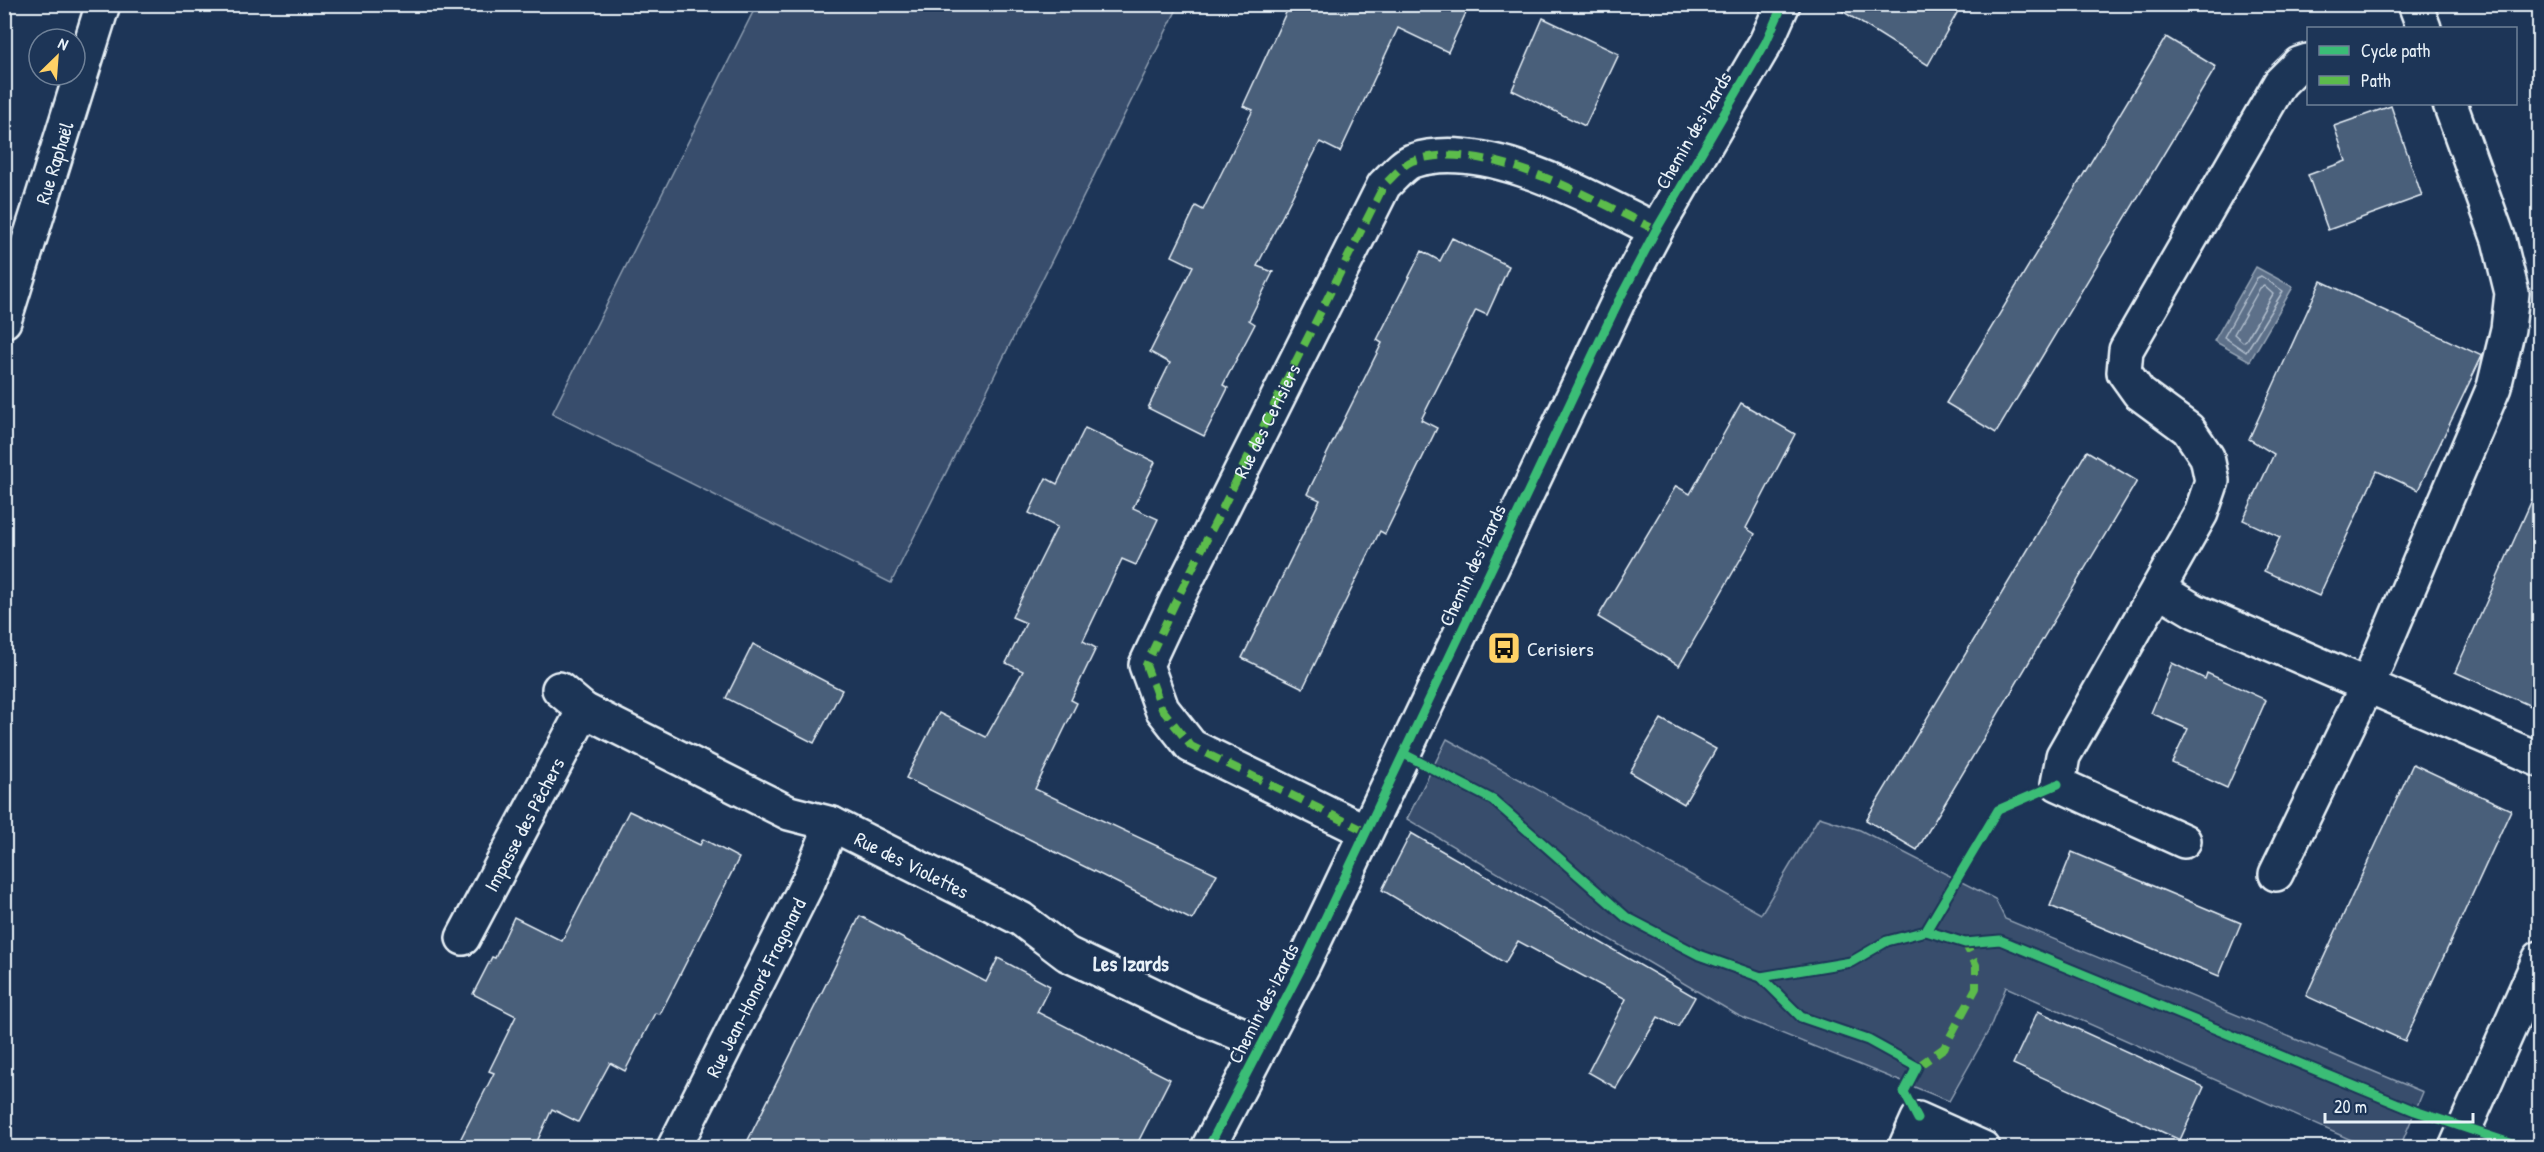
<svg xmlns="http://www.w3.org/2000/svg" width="2544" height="1152" viewBox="0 0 2544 1152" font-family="'Patrick Hand',sans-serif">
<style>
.green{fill:#374d6c;stroke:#909fb2;stroke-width:1.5}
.water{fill:#5d7089;stroke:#95a4b5;stroke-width:1.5}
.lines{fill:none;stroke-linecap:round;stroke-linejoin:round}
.shore{stroke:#b0bdcc;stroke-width:1.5}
.building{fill:#495e7a;stroke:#e8f1f8;stroke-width:1.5}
.pedestrian-casing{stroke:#e8f1f8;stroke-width:38}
.minor-casing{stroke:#e8f1f8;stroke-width:38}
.tertiary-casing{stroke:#e8f1f8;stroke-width:38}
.pedestrian{stroke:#1d3557;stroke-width:33}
.minor{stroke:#1d3557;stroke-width:33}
.tertiary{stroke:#1d3557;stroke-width:33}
.quiet{stroke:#5cbc4b;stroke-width:8;stroke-dasharray:15 8;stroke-linecap:butt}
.cycleway-casing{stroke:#1d3557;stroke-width:13}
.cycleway{stroke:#3abd76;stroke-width:9}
.labels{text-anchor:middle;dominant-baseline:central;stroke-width:6;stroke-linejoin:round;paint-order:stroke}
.street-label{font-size:20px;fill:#e8f1f8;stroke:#1d3557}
.poi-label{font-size:20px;fill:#e8f1f8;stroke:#1d3557;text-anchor:start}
.neighbourhood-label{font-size:21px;font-weight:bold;fill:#e8f1f8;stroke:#1d3557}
</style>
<rect width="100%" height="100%" fill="#1d3557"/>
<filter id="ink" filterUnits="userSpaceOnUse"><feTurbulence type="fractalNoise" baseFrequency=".0167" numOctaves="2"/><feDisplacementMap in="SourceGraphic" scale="12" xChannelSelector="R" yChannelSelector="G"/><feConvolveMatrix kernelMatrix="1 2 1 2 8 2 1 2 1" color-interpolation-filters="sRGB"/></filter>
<g filter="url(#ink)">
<!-- green -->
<g class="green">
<path d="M757,4L1179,5L891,583L552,414Z"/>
<path d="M1447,739L1761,914L1819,817L1860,830L1995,899L2005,919L2423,1092L2400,1147H2367L2006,987L1989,1030L1949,1101L1739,1016L1407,819Z"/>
</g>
<!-- water -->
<path class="water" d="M2256,267L2293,287L2250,361L2214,341Z"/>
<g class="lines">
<!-- shore -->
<g class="shore">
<path d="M2261,276L2283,291L2246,352L2224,337L2257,278Z"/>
<path d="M2264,286L2273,294L2246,340L2243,342L2234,334L2260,288Z"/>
</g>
</g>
<!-- building -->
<g class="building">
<path d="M1290,4H1470L1448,52L1398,28L1340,152L1320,142L1257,266L1273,272L1249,320L1255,324L1223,385L1228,388L1204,436L1148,408L1170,363L1150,352L1193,266L1172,256L1196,206L1203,210L1253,110L1243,106Z"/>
<path d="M1831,4H1962L1928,65Z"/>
<path d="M1543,18L1619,54L1585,126L1512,90Z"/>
<path d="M2166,37L2216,67L1996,433L1946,403Z"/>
<path d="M2391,106L2422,196L2328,230L2308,175L2346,161L2334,126Z"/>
<path d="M1452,238L1509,266L1487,315L1476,310L1421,420L1437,428L1385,534L1380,531L1303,688L1242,658L1320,500L1307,494L1382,343L1377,340L1422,251L1440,261Z"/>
<path d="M2321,281L2482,356L2418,490L2377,471L2319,596L2264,571L2280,537L2243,520L2274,454L2249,439Z"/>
<path d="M1741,403L1795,434L1746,528L1755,534L1679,666L1598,617L1676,486L1690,494Z"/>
<path d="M1085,428L1155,462L1133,508L1158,519L1136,565L1122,559L1083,641L1096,648L1071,700L1077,703L1035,789L1217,874L1192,920L906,778L939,713L986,737L1023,671L1006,663L1026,623L1012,617L1057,527L1029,513L1046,478L1057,484Z"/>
<path d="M2087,451L2137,481L1917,850L1866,820Z"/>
<path d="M2540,482V710L2455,672Z"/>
<path d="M753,644L842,690L814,743L726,698Z"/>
<path d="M2172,663L2205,679L2207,673L2266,700L2227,788L2172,763L2188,729L2151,713Z"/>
<path d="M1661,719L1716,749L1684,804L1630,772Z"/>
<path d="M2413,764L2511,810L2405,1041L2306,996Z"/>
<path d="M629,811L700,845L703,839L739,858L660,1014L655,1013L625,1071L610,1063L578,1122L552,1109L534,1148H456L494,1073L489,1071L516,1016L473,994L492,957L495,958L514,917L562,941Z"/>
<path d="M1411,833L1695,997L1678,1027L1658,1017L1616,1088L1588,1072L1626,999L1518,941L1505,963L1382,890Z"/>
<path d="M2072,852L2241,923L2219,976L2050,906Z"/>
<path d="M860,916L986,982L998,958L1050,986L1037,1012L1170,1079L1135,1148H744Z"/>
<path d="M2038,1011L2204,1087L2180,1140L2013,1064Z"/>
</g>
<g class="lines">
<!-- pedestrian casing -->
<g class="pedestrian-casing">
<path id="pedestrian" d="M1365,831L1191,746L1162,709L1146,665L1175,603L1384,185C1392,178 1402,165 1412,161C1486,137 1590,198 1656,230"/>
</g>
<!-- minor casing -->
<g class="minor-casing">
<g id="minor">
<path d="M2415,4L2424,28"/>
<path id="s1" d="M4,321L103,4"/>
<path d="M2158,589L2195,611L2540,760"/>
<path id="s2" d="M559,689L584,710L789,813L832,824L1021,919L1067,954L1190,1013L1263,1043"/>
<path d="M2184,841L2058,784L2063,756L2201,513L2212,481L2207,457L2188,429L2139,393L2124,372L2126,350L2280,83L2299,64L2308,61"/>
<path d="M2276,874L2367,686L2494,387L2508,329L2512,293L2499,240L2450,104"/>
<path id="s3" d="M463,938L584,710"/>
<path id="s4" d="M674,1148L809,880L832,824"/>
<path d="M1905,1148L1918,1119L1983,1148"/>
<path d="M2456,1148L2540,958"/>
</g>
</g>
<!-- tertiary casing -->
<g class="tertiary-casing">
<path id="tertiary" d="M1208,1148L1302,967L1619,300L1656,230L1766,42L1783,4"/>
</g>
<!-- pedestrian -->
<use href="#pedestrian" class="pedestrian"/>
<!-- minor -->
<use href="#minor" class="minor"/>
<!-- tertiary -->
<use href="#tertiary" class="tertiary"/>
<!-- quiet -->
<g class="quiet">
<path id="s5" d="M1365,831L1191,746L1162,709L1146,665L1175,603L1384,185C1392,178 1402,165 1412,161C1486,137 1590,198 1656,230"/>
<path d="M1917,1067L1944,1048L1976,988V965L1965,943"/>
</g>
<!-- cycleway casing -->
<g class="cycleway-casing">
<g id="cycleway">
<path d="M1404,754L1493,800L1626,917L1699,955L1761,977L1801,1017L1868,1040L1917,1067L1904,1092L1918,1119"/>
<path d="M1926,931L1965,943L2000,940L2415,1111L2525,1148"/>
<path d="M1761,977L1851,962L1887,941L1926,931L1998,810L2058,784"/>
<path d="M1208,1148L1302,967L1619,300L1656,230L1766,42L1783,4"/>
</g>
</g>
<!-- cycleway -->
<use href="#cycleway" class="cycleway"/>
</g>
</g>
<!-- icons -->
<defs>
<g id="bus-square" transform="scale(1.725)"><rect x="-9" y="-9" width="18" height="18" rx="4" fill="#ffd166" stroke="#1d3557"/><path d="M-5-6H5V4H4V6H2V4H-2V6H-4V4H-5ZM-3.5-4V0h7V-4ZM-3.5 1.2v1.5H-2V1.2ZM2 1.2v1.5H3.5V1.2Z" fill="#111"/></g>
</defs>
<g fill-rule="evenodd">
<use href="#bus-square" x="1504" y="648"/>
</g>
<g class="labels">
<!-- street labels -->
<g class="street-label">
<text transform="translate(1693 130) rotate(-60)">Chemin des Izards</text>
<text stroke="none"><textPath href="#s1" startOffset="166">Rue Raphaël</textPath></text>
<text stroke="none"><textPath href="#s5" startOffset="560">Rue des Cerisiers</textPath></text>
<text transform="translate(1472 565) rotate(-65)">Chemin des Izards</text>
<text stroke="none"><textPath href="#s3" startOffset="129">Impasse des Pêchers</textPath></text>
<text stroke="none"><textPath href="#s2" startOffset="396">Rue des Violettes</textPath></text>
<text stroke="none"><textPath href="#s4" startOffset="180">Rue Jean-Honoré Fragonard</textPath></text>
<text transform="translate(1263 1003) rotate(-63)">Chemin des Izards</text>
</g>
<!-- poi labels -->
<g class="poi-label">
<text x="1527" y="648">Cerisiers</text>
</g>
<!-- neighbourhood labels -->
<g class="neighbourhood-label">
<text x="1131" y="963">Les Izards</text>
</g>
</g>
<!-- margin -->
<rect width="2544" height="1152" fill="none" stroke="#1d3557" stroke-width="24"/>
<rect x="12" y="12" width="2520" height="1128" fill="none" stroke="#e8f1f8" stroke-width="2" filter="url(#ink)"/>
<!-- legend -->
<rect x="2307" y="27" width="210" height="78" fill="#1d3557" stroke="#6e8097" stroke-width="1.5"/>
<rect x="2319" y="46" width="30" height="9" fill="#3abd76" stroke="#6e8097" stroke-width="1.5"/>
<text x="2361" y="57" font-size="18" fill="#e8f1f8">Cycle path</text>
<rect x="2319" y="76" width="30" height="9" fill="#5cbc4b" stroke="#6e8097" stroke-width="1.5"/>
<text x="2361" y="87" font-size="18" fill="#e8f1f8">Path</text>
<!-- north arrow -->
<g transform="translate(57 57) rotate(25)"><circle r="28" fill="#1d3557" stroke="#6e8097" stroke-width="1.5"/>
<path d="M0-4.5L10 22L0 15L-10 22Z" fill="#ffd166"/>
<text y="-9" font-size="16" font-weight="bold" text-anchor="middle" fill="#e8f1f8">N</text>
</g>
<!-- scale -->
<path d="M2325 1113v9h148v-9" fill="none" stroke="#e8f1f8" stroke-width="3"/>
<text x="2334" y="1113" font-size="18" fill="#e8f1f8" stroke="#1d3557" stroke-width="4.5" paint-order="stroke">20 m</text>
</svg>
